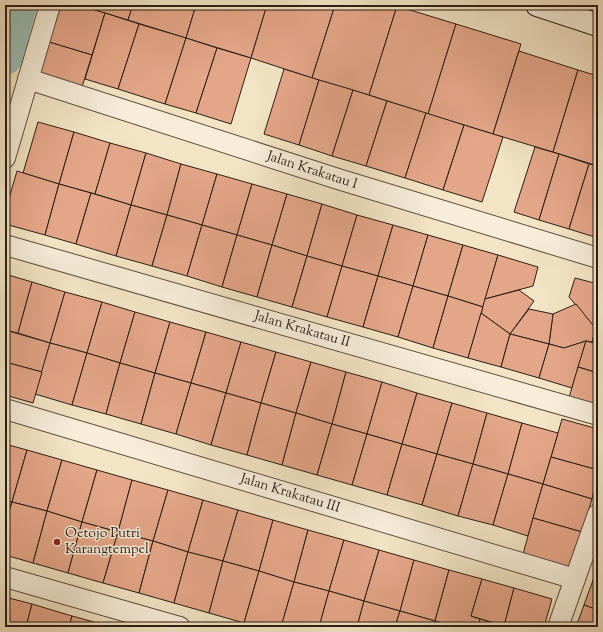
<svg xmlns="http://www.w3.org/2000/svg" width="603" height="632" viewBox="0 0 603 632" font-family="'Sorts Mill Goudy',serif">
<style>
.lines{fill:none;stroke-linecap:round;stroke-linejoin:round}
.river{stroke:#9bbeb4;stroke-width:36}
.building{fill:#e4a689;stroke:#2c1d15}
.street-casing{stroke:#5e4f41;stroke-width:22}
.secondary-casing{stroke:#2c1d15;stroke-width:24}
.street{stroke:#f7edd9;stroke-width:20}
.secondary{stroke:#f7edd9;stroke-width:22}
.poi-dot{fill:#8f2418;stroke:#f7edd9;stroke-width:1.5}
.labels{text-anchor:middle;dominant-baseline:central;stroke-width:3;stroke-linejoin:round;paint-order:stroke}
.street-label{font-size:14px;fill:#2c1d15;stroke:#f7edd9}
.poi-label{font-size:14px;fill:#2c1d15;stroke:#f7edd9;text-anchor:start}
</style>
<rect width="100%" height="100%" fill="#f2e4c4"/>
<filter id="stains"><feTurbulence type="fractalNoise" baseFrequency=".005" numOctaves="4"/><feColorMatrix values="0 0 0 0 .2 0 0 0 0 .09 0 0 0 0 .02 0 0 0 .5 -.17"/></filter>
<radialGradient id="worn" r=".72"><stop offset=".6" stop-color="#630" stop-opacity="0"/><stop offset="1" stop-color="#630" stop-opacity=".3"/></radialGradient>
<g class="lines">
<!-- river -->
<path class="river" d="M5,57L19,5"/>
</g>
<!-- building -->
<g class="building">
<path d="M61,5H79L105,13L92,55L49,42Z"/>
<path d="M79,5H133L128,20Z"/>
<path d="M133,5H196L186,38L128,20Z"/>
<path d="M196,5H267L251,58L186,38Z"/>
<path d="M267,5H335L312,78L251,58Z"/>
<path d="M335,5L397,6L369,95L312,78Z"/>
<path d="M397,6L456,24L428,114L369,95Z"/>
<path d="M105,13L139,24L118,89L85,79Z"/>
<path d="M139,24L186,38L165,104L118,89Z"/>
<path d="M456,24L521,44L493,134L428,114Z"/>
<path d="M186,38L217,48L196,113L165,104Z"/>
<path d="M49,42L92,55L82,87L40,74Z"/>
<path d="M217,48L251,58L231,124L196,113Z"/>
<path d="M519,51L578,70L553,152L493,134Z"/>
<path d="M284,69L319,80L299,145L264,134Z"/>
<path d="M578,70L598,76V166L553,152Z"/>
<path d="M319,80L353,90L332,156L299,145Z"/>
<path d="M353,90L387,101L366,166L332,156Z"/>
<path d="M387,101L426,113L405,178L366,166Z"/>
<path d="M426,113L464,125L443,190L405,178Z"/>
<path d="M38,122L74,132L59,184L23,173Z"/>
<path d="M464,125L503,137L482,202L443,190Z"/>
<path d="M74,132L110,143L95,194L59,184Z"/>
<path d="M110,143L146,153L131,205L95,194Z"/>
<path d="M535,147L559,154L539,220L514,212Z"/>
<path d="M146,153L181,164L167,215L131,205Z"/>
<path d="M559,154L589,164L569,229L539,220Z"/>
<path d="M181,164L217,174L202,225L167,215Z"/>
<path d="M589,164L598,166V238L569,229Z"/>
<path d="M17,171L59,184L45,235L5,224V212Z"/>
<path d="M217,174L252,184L237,235L202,225Z"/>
<path d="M59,184L91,193L76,244L45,235Z"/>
<path d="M252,184L287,194L272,245L237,235Z"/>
<path d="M91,193L131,205L116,256L76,244Z"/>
<path d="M287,194L322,204L307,256L272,245Z"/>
<path d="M322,204L357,215L342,266L307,256Z"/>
<path d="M131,205L167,215L152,266L116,256Z"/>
<path d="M167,215L202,225L187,276L152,266Z"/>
<path d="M357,215L393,225L378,276L342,266Z"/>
<path d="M202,225L237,235L222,287L187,276Z"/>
<path d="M393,225L428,235L413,286L378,276Z"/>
<path d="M237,235L272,245L257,297L222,287Z"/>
<path d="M428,235L463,245L448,296L413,286Z"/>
<path d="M272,245L307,256L292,307L257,297Z"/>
<path d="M463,245L498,255L483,307L448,296Z"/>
<path d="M498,255L538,267L533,286L485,299Z"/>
<path d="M307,256L342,266L327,317L292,307Z"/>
<path d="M342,266L378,276L363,327L327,317Z"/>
<path d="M5,274L32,282L18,333L5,330Z"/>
<path d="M378,276L413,286L398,337L363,327Z"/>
<path d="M575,278L598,284V322L596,329L569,297Z"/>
<path d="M32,282L65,292L50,343L18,333Z"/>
<path d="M413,286L448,296L433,348L398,337Z"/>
<path d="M519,290L534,301L510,334L481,313L485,299Z"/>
<path d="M65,292L102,302L87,353L50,343Z"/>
<path d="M448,296L483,307L468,358L433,348Z"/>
<path d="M102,302L135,312L120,363L87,353Z"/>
<path d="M576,304L596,329L592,342L586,341L564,348L549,344L553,314Z"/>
<path d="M529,309L553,314L549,344L510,334Z"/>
<path d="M135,312L170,322L155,373L120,363Z"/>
<path d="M481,313L510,334L501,367L468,358Z"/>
<path d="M170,322L206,332L191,383L155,373Z"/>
<path d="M598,322V344L592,342Z"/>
<path d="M5,330L50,343L42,372L5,362Z"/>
<path d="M206,332L241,342L226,393L191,383Z"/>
<path d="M510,334L549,344L539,378L501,367Z"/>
<path d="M586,341L572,388L539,378L549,344L564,348Z"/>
<path d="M586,341L598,344V373L578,367Z"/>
<path d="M241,342L276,352L261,403L226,393Z"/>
<path d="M50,343L87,353L72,405L35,394Z"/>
<path d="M276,352L311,362L296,413L261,403Z"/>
<path d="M87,353L120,363L106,414L72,405Z"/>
<path d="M5,362L42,372L33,403L5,395Z"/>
<path d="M311,362L346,372L332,424L296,413Z"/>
<path d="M120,363L155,373L141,424L106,414Z"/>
<path d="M578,367L598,373V409L568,401Z"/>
<path d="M346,372L382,382L367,434L332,424Z"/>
<path d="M155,373L191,383L176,434L141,424Z"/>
<path d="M382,382L417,393L402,444L367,434Z"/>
<path d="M191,383L226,393L211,445L176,434Z"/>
<path d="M226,393L261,403L247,455L211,445Z"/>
<path d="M417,393L452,403L437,454L402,444Z"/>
<path d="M261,403L296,413L282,465L247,455Z"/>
<path d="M452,403L487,413L473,464L437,454Z"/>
<path d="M296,413L332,424L317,475L282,465Z"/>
<path d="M487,413L522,423L508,474L473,464Z"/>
<path d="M562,419L598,429V470L551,457Z"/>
<path d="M522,423L558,433L543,484L508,474Z"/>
<path d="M332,424L367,434L352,485L317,475Z"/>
<path d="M367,434L402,444L387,495L352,485Z"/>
<path d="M5,444L27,450L12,502L5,500Z"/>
<path d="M402,444L437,454L422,505L387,495Z"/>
<path d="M27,450L62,460L47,511L12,502Z"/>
<path d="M437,454L473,464L458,516L422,505Z"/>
<path d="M551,457L598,470L592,499L543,484Z"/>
<path d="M62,460L97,470L82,522L47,511Z"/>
<path d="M473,464L508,474L493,525L458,516Z"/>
<path d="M97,470L132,480L118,532L82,522Z"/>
<path d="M508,474L543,484L528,536L493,525Z"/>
<path d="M132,480L168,490L153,541L118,532Z"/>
<path d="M543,484L592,499L582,532L533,518Z"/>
<path d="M168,490L203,500L188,552L153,541Z"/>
<path d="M5,500L12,502L5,526Z"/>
<path d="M203,500L238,510L223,561L188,552Z"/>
<path d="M12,502L47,511L33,563L5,555V526Z"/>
<path d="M238,510L273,520L259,571L223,561Z"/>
<path d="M47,511L82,522L68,573L33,563Z"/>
<path d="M533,518L582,532L571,568L523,554Z"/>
<path d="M273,520L308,530L294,582L259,571Z"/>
<path d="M82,522L118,532L103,583L68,573Z"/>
<path d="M308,530L344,540L329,591L294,582Z"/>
<path d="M118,532L153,541L139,593L103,583Z"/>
<path d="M344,540L379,550L364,601L329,591Z"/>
<path d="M153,541L188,552L174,603L139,593Z"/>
<path d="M379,550L414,560L400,611L364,601Z"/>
<path d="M188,552L223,561L209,613L174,603Z"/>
<path d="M414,560L449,570L435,621L400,611Z"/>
<path d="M223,561L259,571L244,623L209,613Z"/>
<path d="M449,570L482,579L471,616L480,619L478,627H455L435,621Z"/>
<path d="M259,571L294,582L281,627H259L244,623Z"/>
<path d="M596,572L598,573V610L584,605Z"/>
<path d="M482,579L514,588L504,626L471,616Z"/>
<path d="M294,582L329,591L319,627H281Z"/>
<path d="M514,588L552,599L544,627L504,626Z"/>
<path d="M329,591L364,601L357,627H319Z"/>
<path d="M5,597L32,604L26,627H5Z"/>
<path d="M364,601L400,611L395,627H357Z"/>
<path d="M32,604L72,616L69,627H26Z"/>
<path d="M584,605L598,610V627H576Z"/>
<path d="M400,611L435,621L433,627H395Z"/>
<path d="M72,616L112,627H69Z"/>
<path d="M480,619L504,626L509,627H478Z"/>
<path d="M435,621L455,627H433Z"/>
</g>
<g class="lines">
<!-- street casing -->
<g class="street-casing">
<g id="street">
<path d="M28,79L338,179L598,258"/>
<path d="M5,158L50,5"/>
<path d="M5,245L598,415"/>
<path d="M5,409L575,579"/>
<path d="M5,577L180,627"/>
<path d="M558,627L598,514"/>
</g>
</g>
<!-- secondary casing -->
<g class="secondary-casing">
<path id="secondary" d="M537,5L598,25"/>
</g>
<!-- street -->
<use href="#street" class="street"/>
<!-- secondary -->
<use href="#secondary" class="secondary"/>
</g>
<!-- markers -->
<circle class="poi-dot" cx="57" cy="542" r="4"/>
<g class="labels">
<!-- street labels -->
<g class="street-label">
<text transform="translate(312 171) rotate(18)">Jalan Krakatau I</text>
<text transform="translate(302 330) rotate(16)">Jalan Krakatau II</text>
<text transform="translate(290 494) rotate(17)">Jalan Krakatau III</text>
</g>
<!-- poi labels -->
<g class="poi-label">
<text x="65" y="534">Oetojo Putri<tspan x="65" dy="16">Karangtempel</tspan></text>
</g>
</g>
<!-- margin -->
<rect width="603" height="632" fill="none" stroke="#f2e4c4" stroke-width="20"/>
<rect x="6" y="6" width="591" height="620" fill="none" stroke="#2c1d15" stroke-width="2"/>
<rect x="10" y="10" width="583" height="612" fill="none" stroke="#2c1d15"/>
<rect width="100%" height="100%" filter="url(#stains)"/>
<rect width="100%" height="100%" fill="url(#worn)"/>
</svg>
